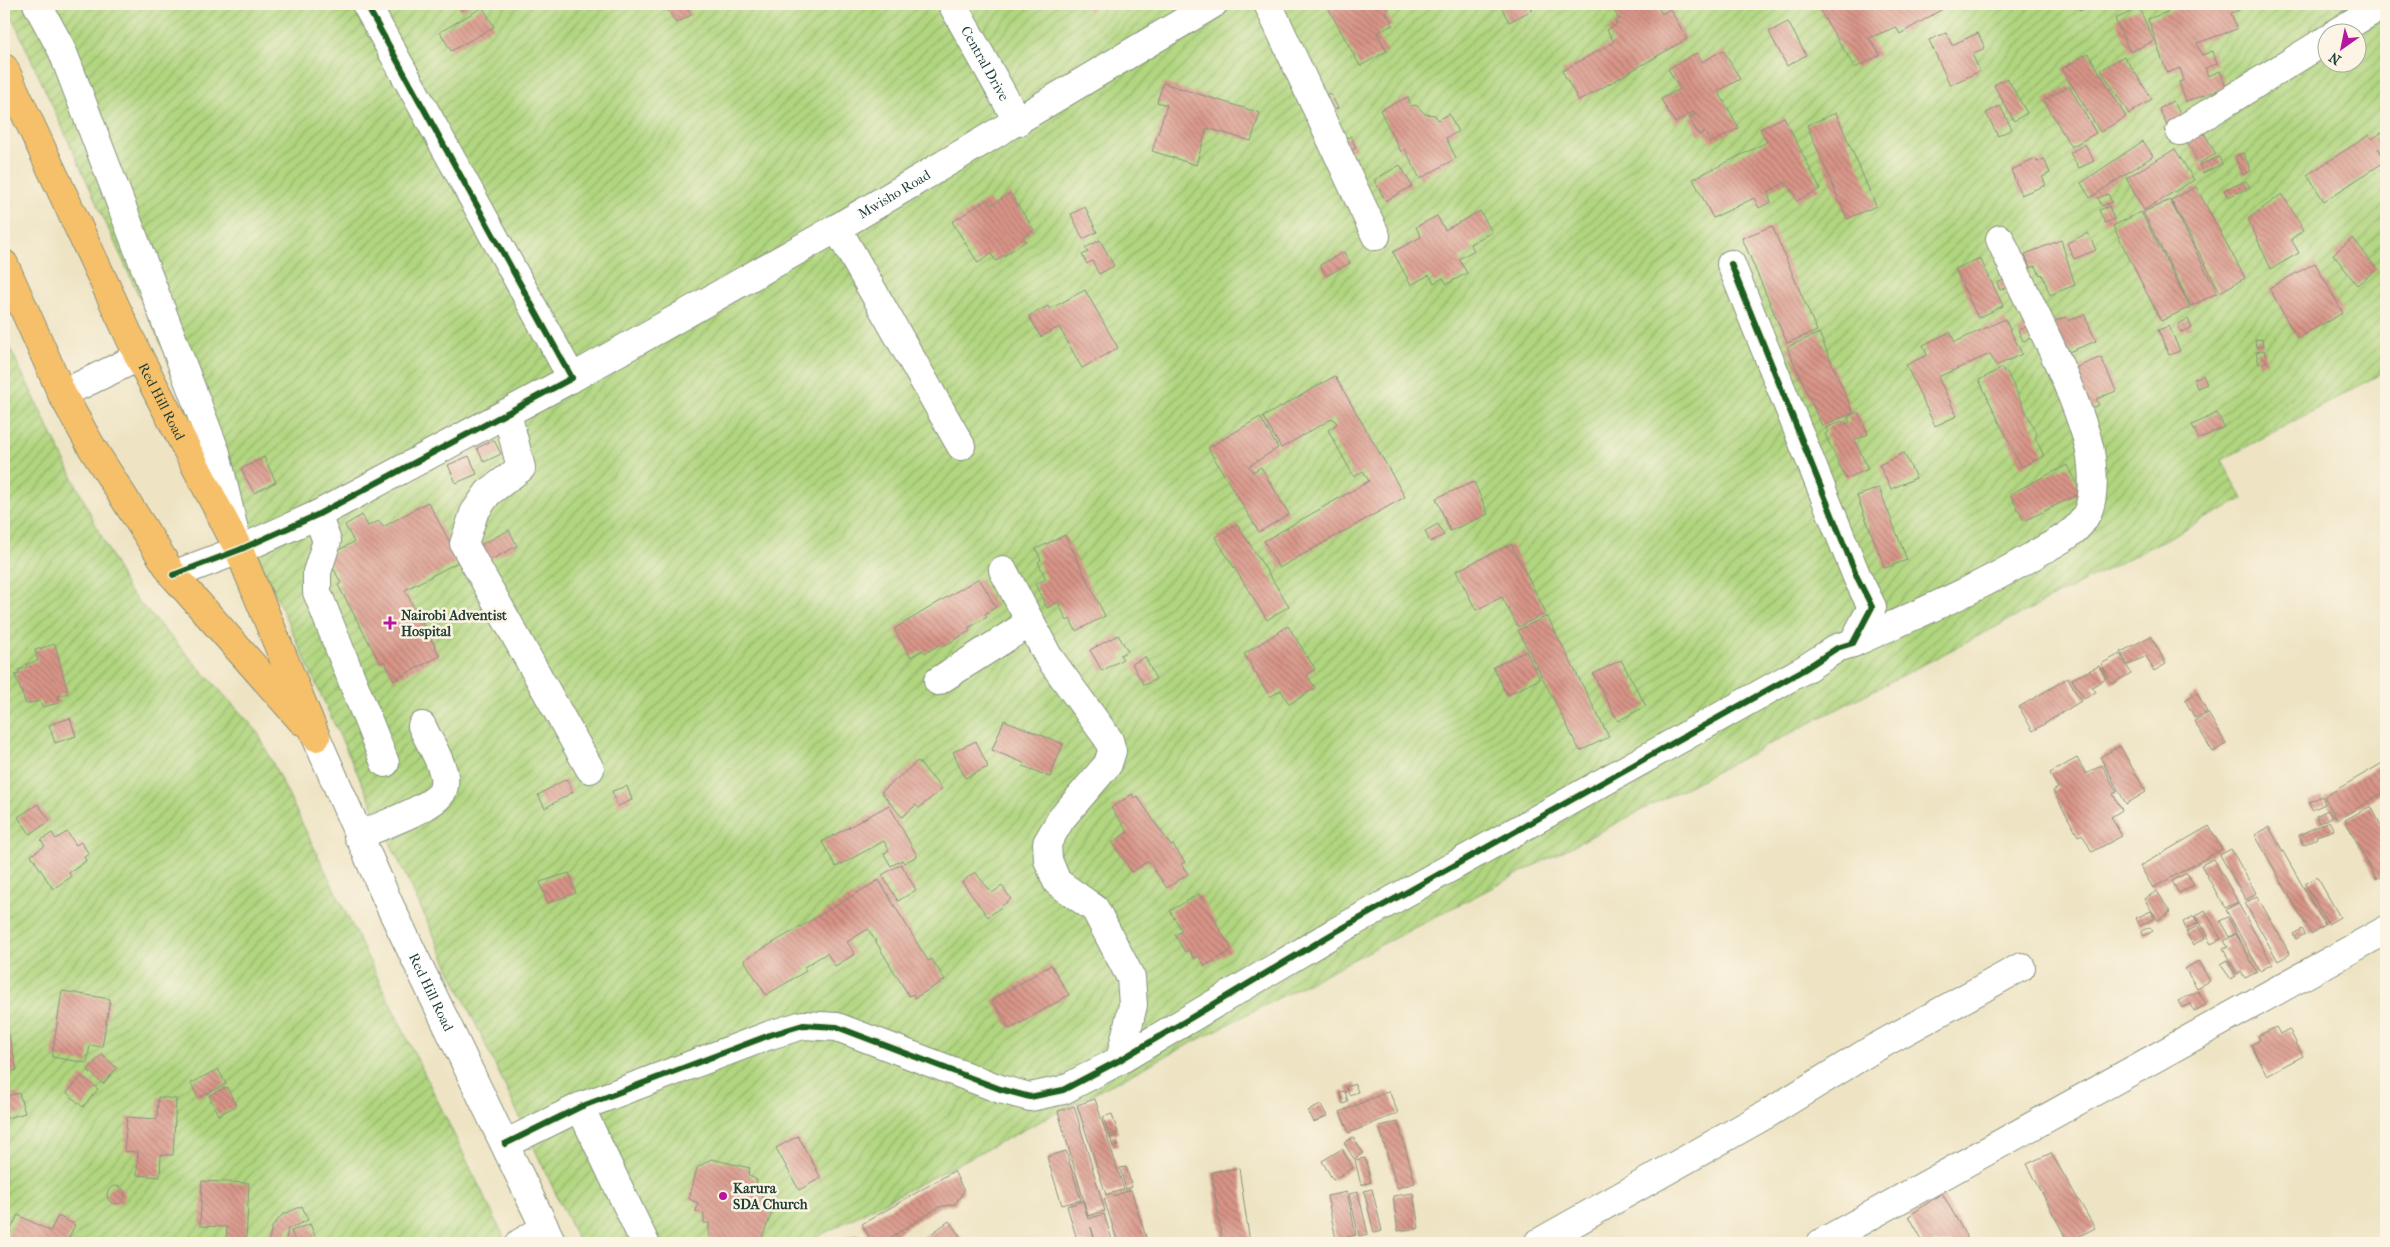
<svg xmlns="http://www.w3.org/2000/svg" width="2390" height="1247" viewBox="0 0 2390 1247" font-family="'IM FELL French Canon',serif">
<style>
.garden{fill:url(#garden-furrows);stroke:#688a5a;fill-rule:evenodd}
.building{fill:url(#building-back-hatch)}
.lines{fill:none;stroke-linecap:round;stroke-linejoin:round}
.minor-casing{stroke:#86907c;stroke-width:30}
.major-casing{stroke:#86907c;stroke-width:30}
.minor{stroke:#fff;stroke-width:28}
.major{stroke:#f6c06b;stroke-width:28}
.cycleway-casing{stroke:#fcf5e5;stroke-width:9}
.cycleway{stroke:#1b5e20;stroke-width:6}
.poi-dot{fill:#b5179e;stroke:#fcf5e5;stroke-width:2}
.labels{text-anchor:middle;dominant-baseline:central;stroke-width:5;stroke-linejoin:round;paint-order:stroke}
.street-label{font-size:14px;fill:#1f3d34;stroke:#fcf5e5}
.poi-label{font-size:14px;font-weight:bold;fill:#1f3d34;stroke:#fcf5e5;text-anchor:start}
</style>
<defs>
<pattern id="garden-furrows" width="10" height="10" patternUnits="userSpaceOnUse" patternTransform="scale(1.25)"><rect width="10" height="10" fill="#b1d67f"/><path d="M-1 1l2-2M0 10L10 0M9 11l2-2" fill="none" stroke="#8faf69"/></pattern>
<pattern id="building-back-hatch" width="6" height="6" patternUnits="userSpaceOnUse" patternTransform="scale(1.25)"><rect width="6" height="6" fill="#d89487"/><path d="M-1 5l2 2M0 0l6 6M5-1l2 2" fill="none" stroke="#af7a6f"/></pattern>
</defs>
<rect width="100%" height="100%" fill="#fcf5e5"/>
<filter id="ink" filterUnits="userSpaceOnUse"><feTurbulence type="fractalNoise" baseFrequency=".02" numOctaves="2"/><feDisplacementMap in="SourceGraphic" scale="10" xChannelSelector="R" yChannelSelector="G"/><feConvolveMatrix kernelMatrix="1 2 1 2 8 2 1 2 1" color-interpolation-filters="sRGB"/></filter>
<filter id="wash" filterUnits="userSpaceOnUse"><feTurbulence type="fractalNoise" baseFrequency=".0096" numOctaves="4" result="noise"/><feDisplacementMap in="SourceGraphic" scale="20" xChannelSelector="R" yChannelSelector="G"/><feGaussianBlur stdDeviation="1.12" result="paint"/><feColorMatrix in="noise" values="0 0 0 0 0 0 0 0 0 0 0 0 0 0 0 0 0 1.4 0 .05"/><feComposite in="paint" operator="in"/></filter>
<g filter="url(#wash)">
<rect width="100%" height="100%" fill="#eee4c4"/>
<!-- garden -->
<g class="garden">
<path d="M6,4H2386V371L2222,460L2243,499L805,1243H579L337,730ZM2328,32H2358V62H2328Z"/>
<path d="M4,336L127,589L257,731L507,1243H4Z"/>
</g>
<g id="blocks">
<!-- building -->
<g class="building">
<path d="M457,4H473L461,11Z"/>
<path d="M664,4H685L691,15L676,23Z"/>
<path d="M1085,4H1102L1089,11Z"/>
<path d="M1326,4H1395L1385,11L1393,25L1377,33L1387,51L1360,66Z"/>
<path d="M1500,4H1528L1532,10L1509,22Z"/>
<path d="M1610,4H1656L1662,14L1670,9L1687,39L1579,101L1562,71L1614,42L1607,30L1617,24L1615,21L1619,19Z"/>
<path d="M1816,4H1850L1853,8L1861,4H1951L1900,34L1896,27L1869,38L1880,55L1855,68Z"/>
<path d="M2076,4H2092L2080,11Z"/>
<path d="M2189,4H2237L2239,10L2231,13L2237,29L2197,43L2202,55L2213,51L2217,64L2205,68L2208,76L2220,71L2226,87L2186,102L2179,82L2184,80L2180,68L2167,73L2148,19Z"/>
<path d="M483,7L494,27L451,51L440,32Z"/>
<path d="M2139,8L2154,41L2130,52L2115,19Z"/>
<path d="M1788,22L1806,55L1787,66L1769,32Z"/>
<path d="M1946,33L1952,45L1978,33L1985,48L1972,54L1980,71L1950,85L1929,40Z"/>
<path d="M1723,50L1740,79L1718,91L1739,128L1711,143L1704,132L1699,135L1689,118L1695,115L1693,112L1675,123L1661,99L1680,89L1668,69L1696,53L1702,62Z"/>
<path d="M2088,53L2126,117L2100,132L2062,69Z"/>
<path d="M2124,56L2152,99L2129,114L2101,70Z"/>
<path d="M2007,78L2027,113L2014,121L1994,85Z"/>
<path d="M1163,83L1260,113L1251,141L1207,128L1196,165L1152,151L1167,105L1157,102Z"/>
<path d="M2069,86L2096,133L2071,147L2044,100Z"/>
<path d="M1330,93L1338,108L1329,113L1321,97Z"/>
<path d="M1408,97L1411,106L1416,105L1425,114L1435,115L1438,120L1449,114L1458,132L1446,138L1456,158L1420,179L1405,149L1401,152L1380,110Z"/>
<path d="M2173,101L2185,122L2170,130L2159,109Z"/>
<path d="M2000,106L2012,129L1998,136L1986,113Z"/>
<path d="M1836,113L1876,206L1847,219L1807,125Z"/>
<path d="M1784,117L1820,189L1797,201L1787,182L1767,192L1771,202L1759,208L1754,198L1713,218L1693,179L1767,142L1760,129Z"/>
<path d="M2198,123L2216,154L2199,163L2181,133Z"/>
<path d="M2386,130V151L2382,154L2378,148L2386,161L2324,201L2307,175L2369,135L2372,139Z"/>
<path d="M1351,136L1356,148L1348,152L1342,140Z"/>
<path d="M2143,141L2153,156L2090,198L2081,183Z"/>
<path d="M2085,144L2094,161L2079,168L2070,153Z"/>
<path d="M2175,149L2194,180L2144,210L2126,178Z"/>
<path d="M2243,153L2251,171L2243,175L2235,156Z"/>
<path d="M2219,157L2222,164L2203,173L2199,165Z"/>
<path d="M2036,159L2037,162L2044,159L2050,173L2042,177L2046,185L2021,195L2011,170Z"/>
<path d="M1400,165L1412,186L1386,201L1374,180Z"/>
<path d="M2246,181L2250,187L2228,197L2224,190Z"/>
<path d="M2196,187L2245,278L2220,292L2171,200Z"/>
<path d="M1010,193L1034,230L1023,237L1026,241L996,261L991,254L978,263L952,222L988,199L992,205Z"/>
<path d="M2108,194L2112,202L2102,206L2098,198Z"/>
<path d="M2282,194L2304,230L2291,239L2299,253L2271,269L2248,219Z"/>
<path d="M2170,200L2217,293L2191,306L2143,212Z"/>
<path d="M2109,206L2114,219L2105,223L2099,210Z"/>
<path d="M1085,207L1097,232L1083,239L1071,214Z"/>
<path d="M1480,211L1492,232L1470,244L1474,250L1459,259L1467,273L1447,284L1443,278L1434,283L1429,275L1411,285L1393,252L1421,237L1416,227L1437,216L1445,230Z"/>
<path d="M2141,212L2190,307L2161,321L2113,226Z"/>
<path d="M1772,226L1817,331L1787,343L1742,238Z"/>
<path d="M2088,233L2096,250L2074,259L2067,243Z"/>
<path d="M2353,238L2377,269L2357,285L2333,254Z"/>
<path d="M1100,240L1114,266L1099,274L1092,261L1087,264L1082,255L1088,252L1085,248Z"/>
<path d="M2061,240L2075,285L2050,295L2042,274L2040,275L2036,266L2030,268L2025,254Z"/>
<path d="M1344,252L1350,263L1326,276L1320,265Z"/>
<path d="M1980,258L2003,306L1978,318L1955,269Z"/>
<path d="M2315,263L2343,313L2297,338L2269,288Z"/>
<path d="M2010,277L2014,284L2000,290L1997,283Z"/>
<path d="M1085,290L1118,348L1082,368L1059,327L1041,337L1029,316L1048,306L1050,309Z"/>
<path d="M2084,314L2096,341L2066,353L2053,322L2066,317L2068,321Z"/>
<path d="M2005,319L2022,354L1996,366L1990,354L1938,377L1957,416L1935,426L1906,365L1927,355L1923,345L1950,332L1955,342Z"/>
<path d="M2188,319L2192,328L2181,332L2178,324Z"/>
<path d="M2033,324L2037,336L2023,341L2018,330Z"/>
<path d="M2169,326L2180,351L2169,355L2158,330Z"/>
<path d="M1819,333L1853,413L1822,426L1787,347Z"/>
<path d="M2262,339L2263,346L2256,347L2255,340Z"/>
<path d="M2264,350L2267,362L2259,364L2256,352Z"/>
<path d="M2101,357L2116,391L2096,399L2099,405L2090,409L2073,369Z"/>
<path d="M2002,368L2004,373L2007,372L2037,435L2035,437L2044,456L2021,467L1979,380Z"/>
<path d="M2203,375L2207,384L2197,388L2194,379Z"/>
<path d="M1335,376L1405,497L1279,568L1264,541L1369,481L1363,471L1354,477L1328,430L1337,424L1333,418L1281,448L1263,417Z"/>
<path d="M1858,412L1868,434L1855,440L1868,469L1846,479L1825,434L1828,432L1826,428L1842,421L1844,425L1850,422L1848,417Z"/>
<path d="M2217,413L2224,427L2199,439L2192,425Z"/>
<path d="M1260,417L1278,448L1249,466L1253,472L1261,467L1289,514L1259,532L1208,448Z"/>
<path d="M494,440L501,454L484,462L477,448Z"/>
<path d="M1904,453L1916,478L1891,489L1879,465Z"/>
<path d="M469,456L477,474L456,483L448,465Z"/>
<path d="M264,457L276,482L254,493L241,469Z"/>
<path d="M2067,465L2081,493L2024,521L2010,494Z"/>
<path d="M1474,482L1488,514L1450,531L1436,498Z"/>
<path d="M1879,488L1907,560L1885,568L1857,496Z"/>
<path d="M428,502L460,561L405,590L440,656L394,680L384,661L380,663L338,585L341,583L327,556L354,542L345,525L362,515L368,526L379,521L383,527Z"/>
<path d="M1237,524L1289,606L1267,620L1215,537Z"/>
<path d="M1438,524L1444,535L1430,542L1425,531Z"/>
<path d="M509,530L517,546L479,566L471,550Z"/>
<path d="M1065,535L1105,616L1076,631L1070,619L1067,621L1058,602L1047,608L1035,584L1046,579L1038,562L1041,560L1036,549Z"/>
<path d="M1511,544L1546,613L1518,627L1502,597L1476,610L1456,571Z"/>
<path d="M979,578L996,607L985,614L987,617L968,628L970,631L942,647L941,644L925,653L923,650L911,657L894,629Z"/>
<path d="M1547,616L1609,737L1580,751L1518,630Z"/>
<path d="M1288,626L1315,669L1307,675L1315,688L1289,704L1281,690L1270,697L1244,654Z"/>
<path d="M1118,635L1128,651L1120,655L1123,659L1102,671L1090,650Z"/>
<path d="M2151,636L2166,664L2154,671L2146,656L2128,665L2121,652Z"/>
<path d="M55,644L68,693L58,696L59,703L42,707L40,701L26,704L15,675L19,674L18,670L27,667L26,664L38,661L35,650Z"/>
<path d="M1526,651L1540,679L1507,695L1493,667Z"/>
<path d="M2120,654L2131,673L2112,684L2101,664Z"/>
<path d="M1145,657L1156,679L1144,685L1132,664Z"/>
<path d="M1621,660L1646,706L1618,721L1593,674Z"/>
<path d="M2099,666L2106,678L2092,687L2096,692L2084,699L2072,679Z"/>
<path d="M2068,678L2081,701L2033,731L2019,707Z"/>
<path d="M2197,693L2207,712L2195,718L2185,700Z"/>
<path d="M2208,713L2226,744L2213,752L2194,721Z"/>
<path d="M70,718L76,736L55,743L49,725Z"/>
<path d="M1004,720L1063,744L1050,777L1023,766L1024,763L992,750Z"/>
<path d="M976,741L988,767L965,778L953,752Z"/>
<path d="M2120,746L2146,792L2126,804L2100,757Z"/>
<path d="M2077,758L2086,774L2102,765L2117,792L2113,794L2122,810L2111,817L2122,836L2092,852L2082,834L2078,836L2053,791L2058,788L2050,773Z"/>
<path d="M918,761L942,789L919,808L916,805L902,817L881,792Z"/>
<path d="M2386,761V791L2337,820L2324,797Z"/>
<path d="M566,779L573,792L545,808L538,795Z"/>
<path d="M627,786L632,800L618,806L612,791Z"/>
<path d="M1132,794L1134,798L1137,796L1171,846L1173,845L1185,862L1181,864L1188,874L1167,888L1148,861L1132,872L1112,843L1128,832L1111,808Z"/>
<path d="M2322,796L2325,804L2312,810L2309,802Z"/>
<path d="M38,804L50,821L30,834L18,817Z"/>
<path d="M889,805L917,856L904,863L902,860L891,866L884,854L889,850L884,841L836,867L822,842Z"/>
<path d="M2371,806L2386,835V874L2376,879L2345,820Z"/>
<path d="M2328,810L2332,817L2319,823L2316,816Z"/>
<path d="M2329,821L2334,830L2316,836L2317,838L2303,845L2299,835Z"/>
<path d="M2209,826L2222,849L2153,888L2140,866Z"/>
<path d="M2269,827L2325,925L2311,934L2255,835Z"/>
<path d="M67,832L76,845L81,842L89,854L84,857L86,861L69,873L71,877L53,889L31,855L45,846L41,840L52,833L56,839Z"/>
<path d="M2231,849L2256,893L2246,900L2220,855Z"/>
<path d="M2214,859L2238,902L2225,908L2201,865Z"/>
<path d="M901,864L916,890L898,901L882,875Z"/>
<path d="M975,872L992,893L1002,886L1011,899L988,917L962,882Z"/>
<path d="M569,873L576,893L547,903L540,882Z"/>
<path d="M2187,873L2194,885L2179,893L2172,881Z"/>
<path d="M2317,877L2340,917L2328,924L2305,884Z"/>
<path d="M879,880L928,961L932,959L945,980L915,998L913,994L909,996L868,929L847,942L855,954L835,966L827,953L804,967L806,971L766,995L744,960Z"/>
<path d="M2157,891L2170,912L2158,920L2144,899Z"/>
<path d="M1199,894L1232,950L1205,966L1199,956L1194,959L1189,950L1185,952L1175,935L1182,931L1170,911Z"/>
<path d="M2257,896L2290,954L2278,961L2245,903Z"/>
<path d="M2238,903L2272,964L2260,971L2226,910Z"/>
<path d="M2205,910L2221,939L2211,944L2195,916Z"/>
<path d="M2151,911L2155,918L2140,926L2136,918Z"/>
<path d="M2194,916L2198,923L2186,929L2183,922Z"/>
<path d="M2228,917L2236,933L2229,937L2220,921Z"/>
<path d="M2198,926L2205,938L2193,945L2186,932Z"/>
<path d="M2150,927L2153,931L2144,936L2141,931Z"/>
<path d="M2302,929L2305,934L2296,939L2293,934Z"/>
<path d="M2236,934L2257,972L2245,978L2241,972L2237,974L2223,949L2228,947L2224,941Z"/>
<path d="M2227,960L2236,976L2231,979L2220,964Z"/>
<path d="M2198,961L2210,981L2197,988L2185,969Z"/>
<path d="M1051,965L1069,995L1010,1029L992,1000Z"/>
<path d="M62,991L110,999L102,1047L90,1045L87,1063L52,1057Z"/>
<path d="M2198,991L2206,1005L2194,1011L2191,1004L2182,1008L2178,1001Z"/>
<path d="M2276,1027L2280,1034L2289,1029L2303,1056L2267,1075L2251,1045L2260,1040L2258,1036Z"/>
<path d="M4,1031H8L17,1070L8,1072L9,1079L4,1080Z"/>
<path d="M102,1054L117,1068L103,1084L88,1070Z"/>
<path d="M218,1069L226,1084L198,1098L191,1083Z"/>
<path d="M82,1076L98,1089L83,1107L67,1093Z"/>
<path d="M1355,1084L1358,1092L1349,1095L1346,1087Z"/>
<path d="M227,1087L236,1106L218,1115L209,1095Z"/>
<path d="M1345,1091L1348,1102L1343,1104L1340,1092Z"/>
<path d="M1389,1091L1398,1113L1349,1133L1340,1112Z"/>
<path d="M19,1093L25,1113L4,1119V1097Z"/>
<path d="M158,1097L176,1099L173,1155H161L160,1177L137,1175L138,1152L124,1151L127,1117L157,1119Z"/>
<path d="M1095,1099L1124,1189L1106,1195L1077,1105Z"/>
<path d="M1321,1105L1327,1116L1314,1122L1308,1111Z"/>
<path d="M1074,1106L1105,1211L1088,1216L1058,1111Z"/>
<path d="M1112,1114L1118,1133L1109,1135L1103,1117Z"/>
<path d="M1398,1122L1415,1183L1397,1188L1379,1126Z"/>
<path d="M798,1136L821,1178L799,1190L776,1148Z"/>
<path d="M1116,1136L1118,1146L1113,1147L1110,1137Z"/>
<path d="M1353,1137L1363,1153L1354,1159L1344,1143Z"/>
<path d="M1342,1149L1353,1168L1333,1180L1322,1161Z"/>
<path d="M1066,1151L1081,1200L1062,1205L1047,1157Z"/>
<path d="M2051,1153L2095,1228L2068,1242L2027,1164Z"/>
<path d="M1365,1158L1371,1182L1361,1185L1355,1160Z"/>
<path d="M711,1159L750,1168L748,1175L757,1180L755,1188L764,1191L761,1197L775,1205L760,1243H717L709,1240V1223H704V1213L696,1212L698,1203L689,1199L697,1168Z"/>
<path d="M1126,1167L1132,1187L1126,1189L1120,1168Z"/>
<path d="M1239,1168L1250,1243H1222L1212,1172Z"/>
<path d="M954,1171L964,1191L955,1204L939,1207L882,1243H872L862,1224Z"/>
<path d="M202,1181L249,1183L246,1242L226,1241L227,1227L200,1226Z"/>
<circle cx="116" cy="1195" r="9"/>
<path d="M1372,1189L1382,1231L1374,1233L1364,1191Z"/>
<path d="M1131,1190L1148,1243H1118L1104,1199Z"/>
<path d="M1347,1192L1356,1235L1336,1239L1327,1196Z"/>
<path d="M1358,1192L1368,1234L1359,1236L1349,1194Z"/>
<path d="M1413,1193L1419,1228L1398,1231L1393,1196Z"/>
<path d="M1942,1193L1970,1243H1924L1909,1216Z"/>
<path d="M1083,1201L1088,1219L1104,1214L1113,1243H1096L1091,1227L1095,1243H1078L1067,1206Z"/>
<path d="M302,1206L308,1220L288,1229L285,1243H268L272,1227L282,1215Z"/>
<path d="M18,1215L50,1231L58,1216L75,1225L66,1243H4Z"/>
<path d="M949,1221L965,1243H918Z"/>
<path d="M310,1224L318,1243H296L291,1231Z"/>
<path d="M854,1236L860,1238L866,1243H842L847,1237Z"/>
</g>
</g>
</g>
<g filter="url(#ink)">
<use href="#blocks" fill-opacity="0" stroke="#86907c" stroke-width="1"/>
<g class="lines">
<!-- minor casing -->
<g class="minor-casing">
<g id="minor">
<path d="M37,4L62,50L216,453L234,530"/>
<path id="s1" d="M952,4L1018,122"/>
<path d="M1268,4L1376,236"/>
<path d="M2337,32L2384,4"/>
<path d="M2180,131L2328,39"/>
<path d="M837,228L961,446"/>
<path id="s2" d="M572,378L837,228L1213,4"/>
<path d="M62,394L139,357"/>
<path d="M507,413L521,468L488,493L474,513L464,544L590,769"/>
<path d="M317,515L327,541L317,572V592L385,763"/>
<path d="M1003,570L1048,656L1109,740L1112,751L1108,764L1061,819L1047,843L1048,860L1057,882L1095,909L1131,978L1133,1005L1120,1060"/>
<path d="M173,575L239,550L317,515L572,378L366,4"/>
<path d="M1853,643C1915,615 1978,589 2036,554C2054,543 2077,534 2086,515C2098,494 2092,451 2084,429C2063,364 2028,302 2000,239"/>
<path d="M938,681L1031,622"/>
<path id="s3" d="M316,737L389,904L552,1243"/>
<path d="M358,836C379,826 422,812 438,797C444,792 445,783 444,776C441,759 429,742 422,726"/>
<path d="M580,1107L645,1243"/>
<path d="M505,1144L580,1107L770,1035L803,1025L837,1027L1000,1089L1030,1097L1063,1090L1120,1060L1332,934L1805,669L1837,648L1853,643L1872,607L1857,577L1731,264"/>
<path d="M520,1243L545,1228"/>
<path d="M1538,1243L1767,1114L1873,1049L2021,967"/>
<path d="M1821,1243L2386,930"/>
</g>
</g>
<!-- major casing -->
<g class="major-casing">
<g id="major">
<path id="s4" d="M4,68L139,357L239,550L316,737"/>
<path d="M4,264L62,394L91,446L173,575L302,721"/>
</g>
</g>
<!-- minor -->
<use href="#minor" class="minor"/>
<!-- major -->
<use href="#major" class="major"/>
<!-- cycleway casing -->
<g class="cycleway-casing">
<g id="cycleway">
<path d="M173,575L239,550L317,515L572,378L366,4"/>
<path d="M505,1144L580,1107L770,1035L803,1025L837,1027L1000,1089L1030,1097L1063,1090L1120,1060L1332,934L1805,669L1837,648L1853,643L1872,607L1857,577L1731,264"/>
</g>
</g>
<!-- cycleway -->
<use href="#cycleway" class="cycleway"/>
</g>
</g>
<!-- markers -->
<g class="poi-dot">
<path d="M387.5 615.5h5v5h5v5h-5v5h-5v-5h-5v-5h5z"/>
<circle cx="723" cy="1196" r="5"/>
</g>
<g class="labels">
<!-- street labels -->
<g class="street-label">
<text stroke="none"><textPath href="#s1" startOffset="68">Central Drive</textPath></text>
<text stroke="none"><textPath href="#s2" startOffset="371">Mwisho Road</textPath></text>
<text stroke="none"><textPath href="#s4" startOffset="369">Red Hill Road</textPath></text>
<text stroke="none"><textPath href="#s3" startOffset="280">Red Hill Road</textPath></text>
</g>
<!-- poi labels -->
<g class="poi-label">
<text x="401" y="615">Nairobi Adventist<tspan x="401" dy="16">Hospital</tspan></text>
<text x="733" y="1188">Karura<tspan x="733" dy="16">SDA Church</tspan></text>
</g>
</g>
<!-- margin -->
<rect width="2390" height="1247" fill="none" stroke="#fcf5e5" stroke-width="20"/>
<!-- north arrow -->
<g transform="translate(2342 48) rotate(213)"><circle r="24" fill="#fcf5e5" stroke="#a4ab9e"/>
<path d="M0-4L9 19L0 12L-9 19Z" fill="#b5179e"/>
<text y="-8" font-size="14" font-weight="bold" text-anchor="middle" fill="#1f3d34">N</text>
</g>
</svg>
